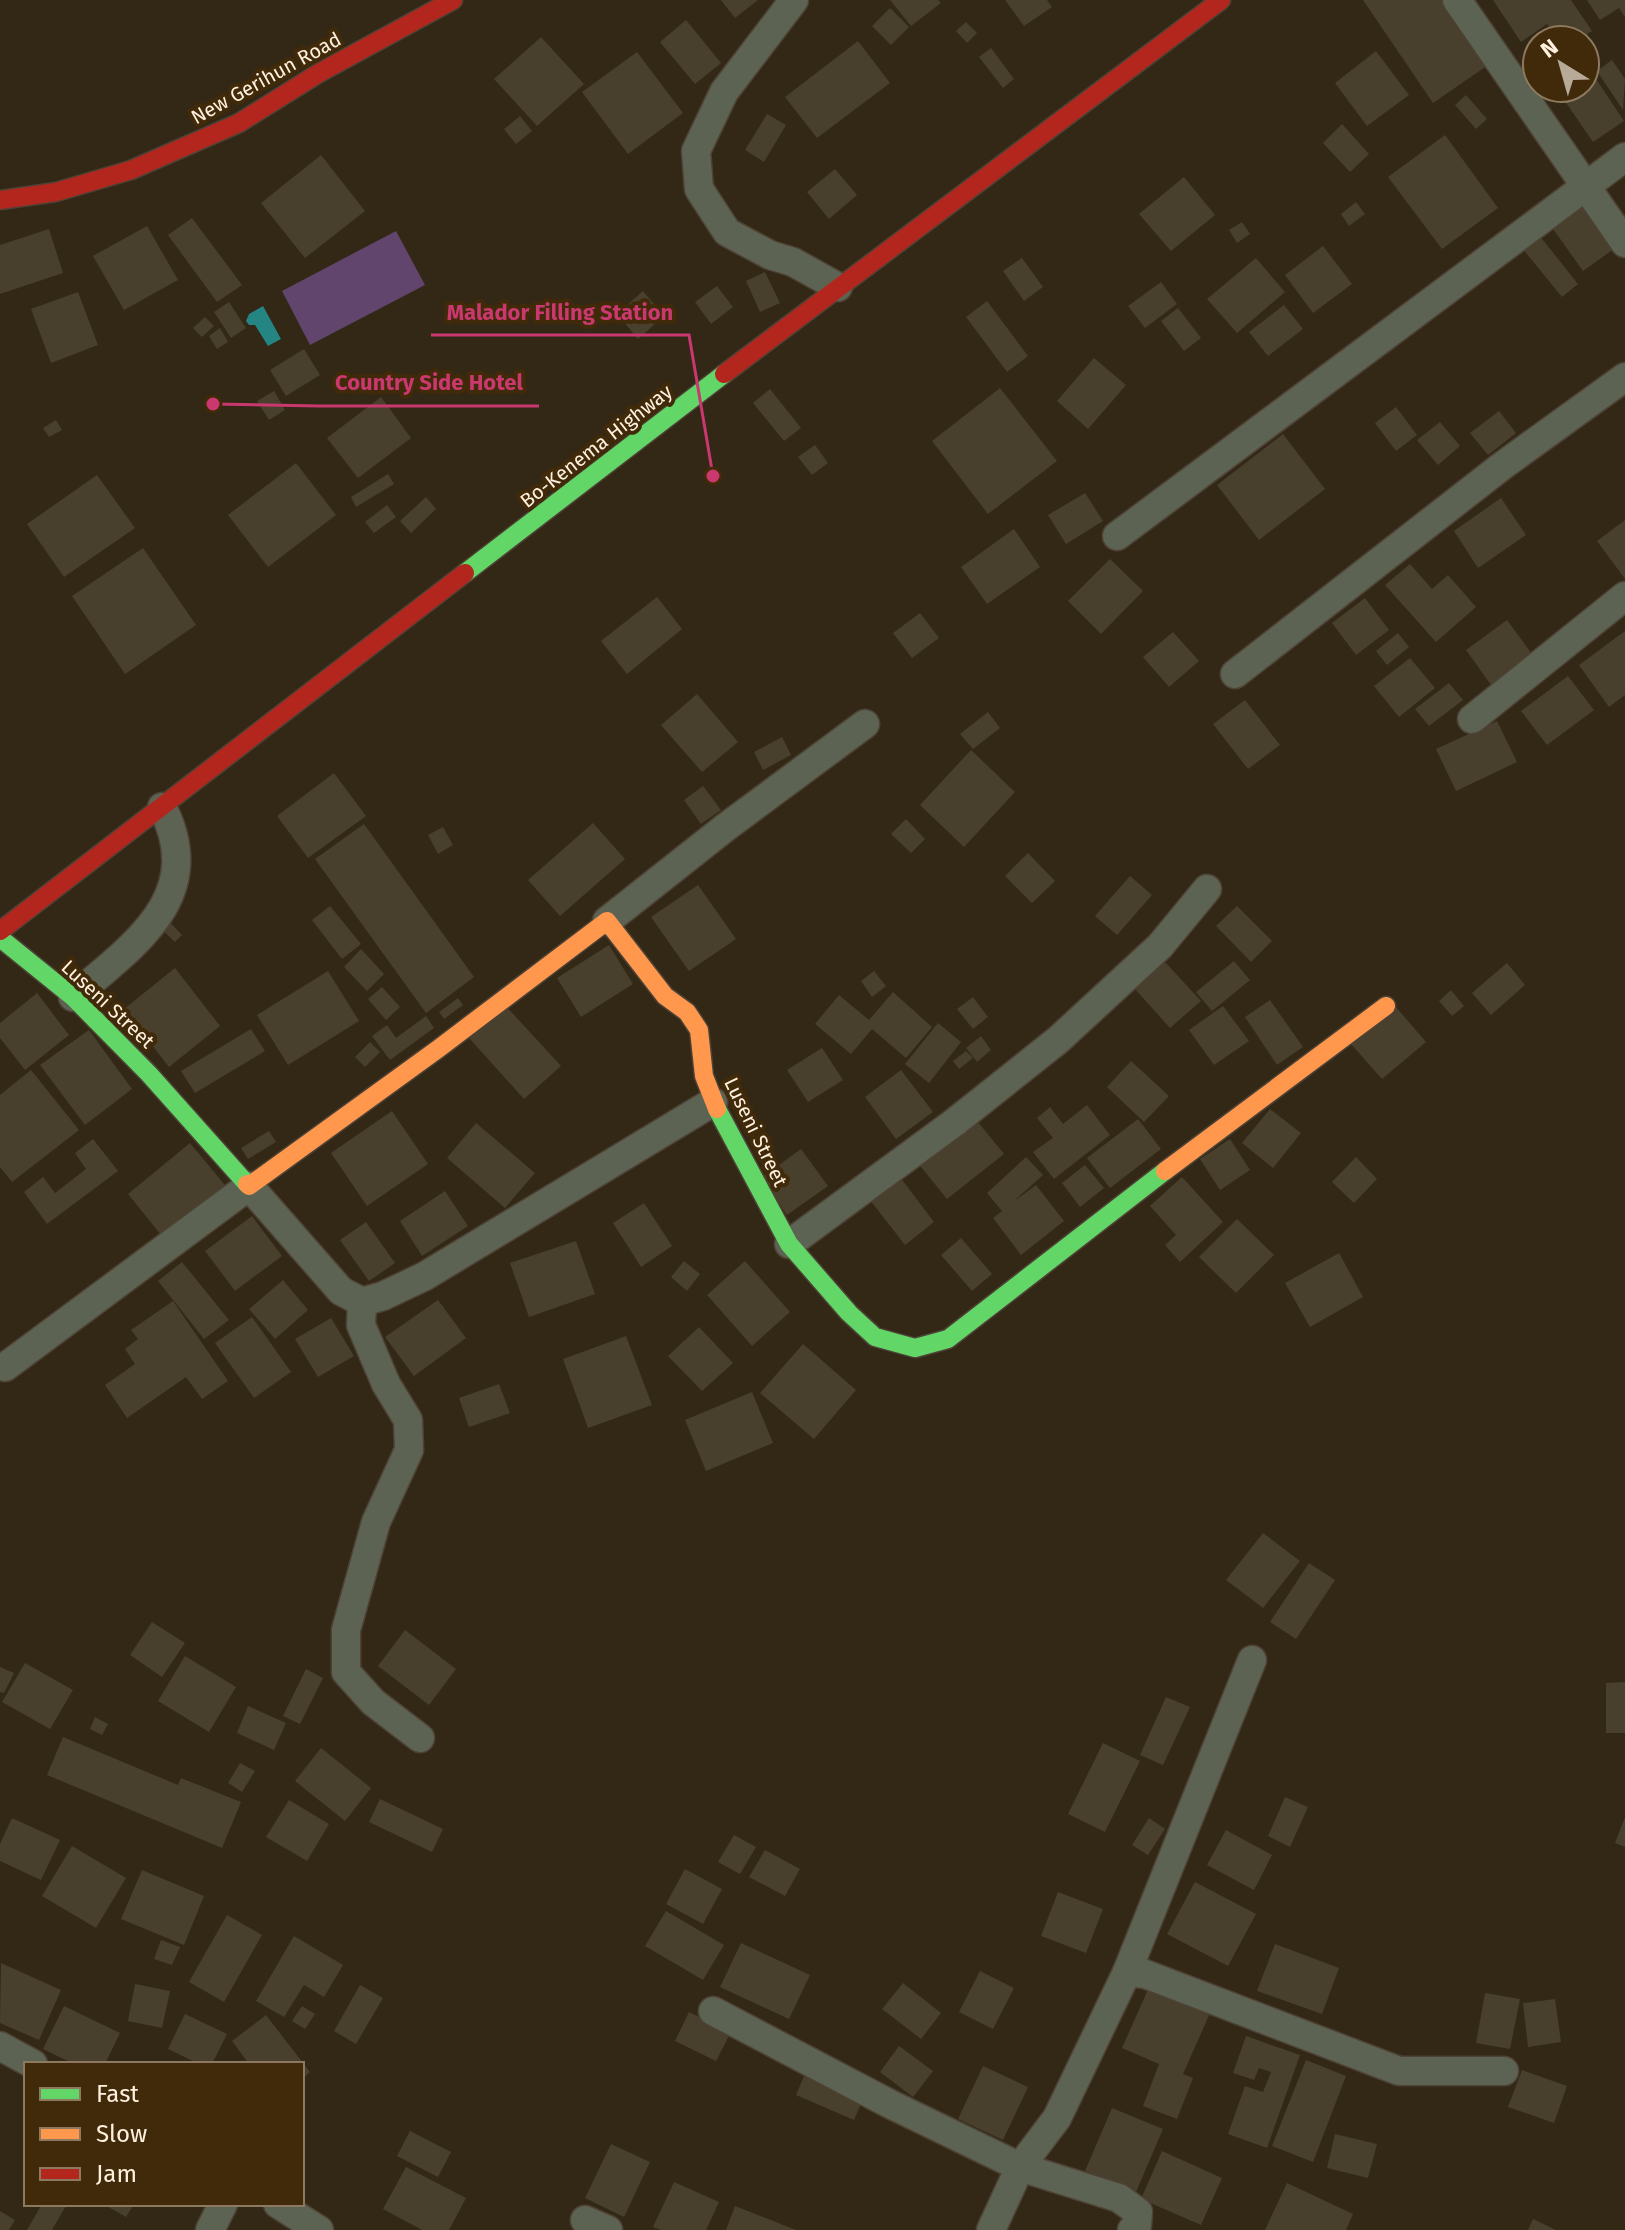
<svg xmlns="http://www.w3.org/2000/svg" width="1625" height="2230" viewBox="0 0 1625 2230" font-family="'Fira Sans',sans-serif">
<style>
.green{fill:#62456c}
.water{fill:#248583}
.building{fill:#48402c}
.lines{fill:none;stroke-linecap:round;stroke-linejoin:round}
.street-casing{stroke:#4d4235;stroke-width:31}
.fast-casing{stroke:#4d4235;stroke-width:21}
.slow-casing{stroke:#4d4235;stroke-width:21}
.jam-casing{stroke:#4d4235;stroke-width:21}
.street{stroke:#5d6353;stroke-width:28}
.fast{stroke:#63d668;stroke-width:18}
.slow{stroke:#ff974d;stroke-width:18}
.jam{stroke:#b3261e;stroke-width:18}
.labels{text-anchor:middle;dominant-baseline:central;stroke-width:8;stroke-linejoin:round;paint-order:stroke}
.street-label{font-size:20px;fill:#fff0df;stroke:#402a09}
.leader{fill:none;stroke:#cb386f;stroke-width:3}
.callout-dot{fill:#cb386f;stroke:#402a09;stroke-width:3}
.callout-label{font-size:22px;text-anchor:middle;font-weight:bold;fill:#cb386f;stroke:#402a09;stroke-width:8;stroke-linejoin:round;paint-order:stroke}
</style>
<rect width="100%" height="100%" fill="#332716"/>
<!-- green -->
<path class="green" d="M396,231L425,285L310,345L282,291Z"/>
<!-- water -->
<path class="water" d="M263,306L281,339L268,346L255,325H249L246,321L249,314Z"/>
<!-- building -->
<g class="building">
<path d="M721,0H758L735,18Z"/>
<path d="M890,0H938L941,3L911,26Z"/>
<path d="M1005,0H1047L1052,7L1024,26Z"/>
<path d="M1363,0H1448L1491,63L1433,103Z"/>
<path d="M1493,0H1571L1592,31L1577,40H1558L1547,24L1521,42Z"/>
<path d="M1587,0H1625V17L1619,8L1600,20Z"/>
<path d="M890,8L909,27L891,45L872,26Z"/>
<path d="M686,20L721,63L695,84L660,42Z"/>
<path d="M966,22L977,33L967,43L956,31Z"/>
<path d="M541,37L584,84L537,126L494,79Z"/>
<path d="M858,41L890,83L817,138L785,97Z"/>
<path d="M991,48L1014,79L1003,88L979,57Z"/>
<path d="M1376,51L1409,95L1367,126L1335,83Z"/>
<path d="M637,52L683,113L628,154L582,92Z"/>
<path d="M1612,60L1625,79L1623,110L1597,71Z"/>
<path d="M1592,73L1624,121L1593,142L1560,94L1569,88H1585V77Z"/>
<path d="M1466,95L1487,119L1476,129L1455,105Z"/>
<path d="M767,114L786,125L764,162L745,150Z"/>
<path d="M520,116L532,131L516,144L504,129Z"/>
<path d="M1342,124L1369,154L1350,172L1323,143Z"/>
<path d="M1445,135L1498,208L1442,249L1388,177Z"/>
<path d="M321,155L365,211L305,258L261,203Z"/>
<path d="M835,169L857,195L829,219L807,192Z"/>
<path d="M1184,177L1215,215L1171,251L1139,214Z"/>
<path d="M1586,201L1618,246L1583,271L1551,226Z"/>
<path d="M1356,202L1365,214L1349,226L1341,214Z"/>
<path d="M192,218L242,285L217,302L168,235Z"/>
<path d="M1242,222L1250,234L1237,243L1229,230Z"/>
<path d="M147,226L178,280L124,310L93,256Z"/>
<path d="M49,229L63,273L0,294V245Z"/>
<path d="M1539,235L1578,284L1562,297L1522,248Z"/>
<path d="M1323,246L1352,284L1313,313L1285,275Z"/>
<path d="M1022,258L1043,287L1024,301L1003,271Z"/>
<path d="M1256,258L1285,292L1237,333L1207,299Z"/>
<path d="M765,272L780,303L760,312L746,281Z"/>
<path d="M1161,282L1177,304L1145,328L1128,306Z"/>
<path d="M717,286L733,307L711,324L695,302Z"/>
<path d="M643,291L664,316L638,339L617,314Z"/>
<path d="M78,292L98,345L51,363L31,309Z"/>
<path d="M987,301L1028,356L1007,372L966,317Z"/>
<path d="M229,302L246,328L231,338L214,312Z"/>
<path d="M1284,305L1303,329L1268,356L1249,332Z"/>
<path d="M1178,308L1201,338L1184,351L1161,321Z"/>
<path d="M205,317L214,326L202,337L193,328Z"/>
<path d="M220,328L228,342L217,349L209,336Z"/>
<path d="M304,349L320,375L286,396L270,370Z"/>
<path d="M1094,358L1126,385L1088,429L1057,401Z"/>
<path d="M1000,388L1057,461L988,514L932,441Z"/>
<path d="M770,389L801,428L784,441L753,403Z"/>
<path d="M274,391L285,410L269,420L257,401Z"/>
<path d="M381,397L411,438L358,478L327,438Z"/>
<path d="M1396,407L1417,435L1396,451L1375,423Z"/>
<path d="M1499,411L1516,433L1488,455L1470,433Z"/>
<path d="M56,420L62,430L49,437L43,428Z"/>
<path d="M1440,422L1460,446L1438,465L1417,440Z"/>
<path d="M1283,434L1325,489L1259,540L1217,485Z"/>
<path d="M815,445L828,463L812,475L798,457Z"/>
<path d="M296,463L336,515L268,567L228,515Z"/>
<path d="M388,474L394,484L356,507L351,497Z"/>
<path d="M97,475L135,528L64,577L27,524Z"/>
<path d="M1085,493L1103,521L1066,544L1048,515Z"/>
<path d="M426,497L436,509L411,533L400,521Z"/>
<path d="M1501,498L1526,535L1478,568L1454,531Z"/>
<path d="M387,505L396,517L374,533L365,522Z"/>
<path d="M1625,520V579L1597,541Z"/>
<path d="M1014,529L1040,567L987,604L961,567Z"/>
<path d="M143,548L196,625L125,674L72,596Z"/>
<path d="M1110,559L1143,591L1101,634L1068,601Z"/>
<path d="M1410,564L1432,589L1448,575L1476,607L1436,642L1385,585Z"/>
<path d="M657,597L682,629L627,674L601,641Z"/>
<path d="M1365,598L1389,630L1356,655L1332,623Z"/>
<path d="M920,613L939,638L912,658L893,633Z"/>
<path d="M1507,620L1532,654L1491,685L1466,650Z"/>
<path d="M1625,631V695L1609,707L1579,665Z"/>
<path d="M1173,632L1199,661L1169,687L1143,657Z"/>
<path d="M1398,633L1409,647L1387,665L1376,651Z"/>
<path d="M1410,658L1435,688L1399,717L1374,686Z"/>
<path d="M1568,676L1594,710L1547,745L1521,711Z"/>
<path d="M1449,683L1463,700L1429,726L1415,709Z"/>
<path d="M697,694L738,742L702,772L661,725Z"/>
<path d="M1245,700L1280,745L1248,769L1213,724Z"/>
<path d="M988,712L1000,728L973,749L960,734Z"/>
<path d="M1497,721L1517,762L1456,791L1436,749Z"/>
<path d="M782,737L791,755L763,770L754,752Z"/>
<path d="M971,750L1015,792L964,847L920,805Z"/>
<path d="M334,773L366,816L308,858L277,816Z"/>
<path d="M703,786L721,810L701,824L684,800Z"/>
<path d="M906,819L925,839L911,853L891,834Z"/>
<path d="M593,823L625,859L560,916L528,880Z"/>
<path d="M364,824L474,977L426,1013L315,859Z"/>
<path d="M443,827L453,845L438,854L428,835Z"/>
<path d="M1028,853L1055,881L1032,903L1005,876Z"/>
<path d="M1130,876L1152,895L1117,935L1095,916Z"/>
<path d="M698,885L736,939L689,971L651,917Z"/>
<path d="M330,906L361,944L342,959L312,920Z"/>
<path d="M1237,906L1272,941L1251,962L1216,926Z"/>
<path d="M167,919L182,935L175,942L159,927Z"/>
<path d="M609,945L633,984L581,1017L557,978Z"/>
<path d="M361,949L384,974L367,991L344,967Z"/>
<path d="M1234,961L1250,980L1212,1011L1196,992Z"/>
<path d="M1165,962L1201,1001L1170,1028L1135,989Z"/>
<path d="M1507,963L1525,985L1491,1015L1472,993Z"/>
<path d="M175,968L220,1026L169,1067L124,1009Z"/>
<path d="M328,971L359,1021L288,1065L257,1015Z"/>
<path d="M874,971L886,986L872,997L861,981Z"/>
<path d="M382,987L400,1007L386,1020L368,999Z"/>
<path d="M1451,990L1464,1006L1452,1016L1439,1001Z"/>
<path d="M893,992L932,1027L906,1058L872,1029L851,1054L815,1024L839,995L869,1020Z"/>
<path d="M37,993L69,1035L25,1070L0,1038V1023Z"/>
<path d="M973,997L988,1017L973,1029L957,1009Z"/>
<path d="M458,998L463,1005L444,1019L439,1012Z"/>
<path d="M1270,1000L1303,1047L1277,1065L1245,1017Z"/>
<path d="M505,1005L561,1066L524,1099L469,1038Z"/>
<path d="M1223,1006L1249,1041L1214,1065L1189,1030Z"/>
<path d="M1395,1006L1426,1042L1382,1079L1351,1044Z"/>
<path d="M426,1016L434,1028L390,1060L372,1036L387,1025L396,1038Z"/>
<path d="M938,1023L961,1042L929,1083L905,1064Z"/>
<path d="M251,1029L265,1051L195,1093L181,1071Z"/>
<path d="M89,1030L132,1089L85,1125L40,1065Z"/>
<path d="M981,1036L991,1050L977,1062L966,1048Z"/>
<path d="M370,1042L380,1052L365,1067L355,1057Z"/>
<path d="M822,1048L843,1080L808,1102L787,1070Z"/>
<path d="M966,1051L973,1058L959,1069L953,1061Z"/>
<path d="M1131,1061L1169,1096L1144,1122L1107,1087Z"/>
<path d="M31,1070L79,1130L12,1182L0,1167V1095Z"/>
<path d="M901,1070L933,1112L896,1139L865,1097Z"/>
<path d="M1087,1105L1110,1135L1054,1179L1033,1152L1053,1138L1037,1118L1050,1107L1063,1124Z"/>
<path d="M1270,1109L1301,1133L1273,1168L1242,1143Z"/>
<path d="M392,1111L428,1164L367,1206L331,1153Z"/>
<path d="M973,1116L1004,1154L947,1199L917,1162Z"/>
<path d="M1138,1119L1161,1149L1110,1188L1087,1158Z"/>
<path d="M476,1123L535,1173L505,1208L447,1158Z"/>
<path d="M269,1131L276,1142L248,1159L241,1148Z"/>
<path d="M93,1139L118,1171L47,1224L24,1192L43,1177L55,1193L86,1169L75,1153Z"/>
<path d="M1230,1139L1250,1170L1220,1190L1200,1159Z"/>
<path d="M190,1143L229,1190L166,1241L128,1194Z"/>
<path d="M801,1149L828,1186L787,1215L761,1178Z"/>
<path d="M1026,1157L1043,1175L1013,1202L1036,1185L1064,1221L1021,1255L993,1218L1002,1211L987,1193Z"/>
<path d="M1356,1157L1377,1179L1354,1203L1332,1182Z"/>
<path d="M1085,1165L1104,1188L1080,1207L1062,1183Z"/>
<path d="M900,1177L934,1222L905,1245L870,1200Z"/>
<path d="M1182,1177L1223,1222L1180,1262L1165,1245L1176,1235L1150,1206Z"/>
<path d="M445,1191L468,1226L422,1256L400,1221Z"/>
<path d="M644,1203L672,1246L641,1267L613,1223Z"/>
<path d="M252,1216L282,1256L235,1291L205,1251Z"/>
<path d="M1237,1219L1274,1255L1236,1293L1199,1257Z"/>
<path d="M366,1222L395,1263L369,1281L340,1240Z"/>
<path d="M961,1238L992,1274L972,1291L941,1255Z"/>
<path d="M576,1241L595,1294L529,1317L510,1263Z"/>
<path d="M1339,1253L1363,1297L1310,1327L1285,1283Z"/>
<path d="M684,1261L700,1274L687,1291L671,1277Z"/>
<path d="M745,1261L790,1312L752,1346L707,1295Z"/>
<path d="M182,1262L229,1320L204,1339L158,1281Z"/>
<path d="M283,1280L308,1310L275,1339L249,1309Z"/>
<path d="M438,1300L466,1338L414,1376L385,1337Z"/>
<path d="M173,1301L228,1381L202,1399L186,1377L127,1418L105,1385L135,1364L125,1349L138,1339L131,1330Z"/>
<path d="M252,1317L291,1372L254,1398L215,1343Z"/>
<path d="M331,1318L354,1356L318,1377L295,1339Z"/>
<path d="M699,1327L733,1363L702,1391L668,1356Z"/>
<path d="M626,1336L652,1405L588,1428L563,1359Z"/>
<path d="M803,1344L856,1390L814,1439L760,1393Z"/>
<path d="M499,1384L510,1413L469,1427L459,1398Z"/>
<path d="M752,1392L773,1443L706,1471L685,1420Z"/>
<path d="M1263,1533L1300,1561L1263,1608L1226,1580Z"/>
<path d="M1309,1563L1335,1580L1296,1639L1270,1622Z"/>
<path d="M152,1622L185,1643L162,1677L130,1655Z"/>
<path d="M405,1630L456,1669L429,1705L378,1666Z"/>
<path d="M185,1656L236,1687L209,1732L158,1701Z"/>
<path d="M25,1663L73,1690L50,1729L2,1702Z"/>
<path d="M0,1667L14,1673L4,1693L0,1692Z"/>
<path d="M306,1669L323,1678L300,1724L283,1716Z"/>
<path d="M1625,1682V1733H1606V1683Z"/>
<path d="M1166,1697L1190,1707L1163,1765L1140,1755Z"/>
<path d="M248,1706L286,1723L274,1750L237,1733Z"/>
<path d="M95,1717L108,1724L102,1735L90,1729Z"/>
<path d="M63,1737L178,1785L181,1778L241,1802L222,1848L47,1775Z"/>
<path d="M1103,1743L1140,1761L1105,1832L1068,1814Z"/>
<path d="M321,1748L371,1788L345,1821L295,1781Z"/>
<path d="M240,1763L255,1771L242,1792L228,1783Z"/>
<path d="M1285,1797L1308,1807L1290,1847L1268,1836Z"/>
<path d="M380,1799L443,1829L432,1852L369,1822Z"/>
<path d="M289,1800L329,1824L307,1861L266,1837Z"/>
<path d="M1625,1817V1847L1615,1843Z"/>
<path d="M12,1818L60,1840L41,1880L0,1861V1844Z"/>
<path d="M1149,1818L1165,1829L1148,1855L1132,1845Z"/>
<path d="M1226,1830L1272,1855L1254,1890L1207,1865Z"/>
<path d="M734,1835L756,1847L740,1874L718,1862Z"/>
<path d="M72,1846L126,1878L96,1928L42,1896Z"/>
<path d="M765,1850L800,1869L785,1896L749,1877Z"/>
<path d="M685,1869L722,1889L703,1924L666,1904Z"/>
<path d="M142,1870L204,1896L184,1945L121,1919Z"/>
<path d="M1195,1882L1256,1914L1228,1966L1167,1934Z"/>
<path d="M1058,1892L1103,1909L1086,1953L1041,1936Z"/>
<path d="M666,1911L724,1945L703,1980L645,1946Z"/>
<path d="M227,1915L262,1935L224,2002L189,1982Z"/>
<path d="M294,1936L343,1965L324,1997L304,1985L284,2017L256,2001Z"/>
<path d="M161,1940L180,1947L172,1965L154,1959Z"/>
<path d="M741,1943L810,1975L789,2019L720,1987Z"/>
<path d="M1275,1944L1339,1968L1322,2014L1257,1991Z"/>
<path d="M1,1963L61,1990L39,2040L0,2023Z"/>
<path d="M980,1971L1014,1988L993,2029L959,2012Z"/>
<path d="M903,1983L941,2013L921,2039L882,2009Z"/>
<path d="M135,1984L170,1991L162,2028L128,2021Z"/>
<path d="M360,1985L383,1998L356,2044L334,2031Z"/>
<path d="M1150,1985L1211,2011L1183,2074L1193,2078L1177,2119L1143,2106L1159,2064L1122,2048Z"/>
<path d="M1485,1993L1520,1999L1510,2049L1476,2043Z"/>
<path d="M1555,1999L1561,2042L1528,2047L1523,2003Z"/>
<path d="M64,2006L120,2033L105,2064H74L43,2049Z"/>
<path d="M302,2006L315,2014L305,2029L292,2021Z"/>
<path d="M689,2012L731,2032L716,2061L675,2041Z"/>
<path d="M185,2014L227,2034L212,2064H199L168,2049Z"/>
<path d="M266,2015L310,2072L302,2079V2064H249L232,2041Z"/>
<path d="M1246,2036L1300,2055L1267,2148L1228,2134L1245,2086L1263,2092L1271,2072L1259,2068L1254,2080L1233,2073Z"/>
<path d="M899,2046L933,2071L913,2097L880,2072Z"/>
<path d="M1306,2060L1346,2076L1313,2162L1272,2146Z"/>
<path d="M983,2066L1028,2087L1003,2140L958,2119Z"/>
<path d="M1522,2070L1567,2086L1554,2123L1508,2107Z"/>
<path d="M805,2074L863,2099L854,2120L796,2095Z"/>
<path d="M1112,2108L1163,2129L1136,2192L1085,2171Z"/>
<path d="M410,2131L451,2152L438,2177L397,2156Z"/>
<path d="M1335,2134L1377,2144L1368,2178L1327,2168Z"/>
<path d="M611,2144L650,2162L624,2217L585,2198Z"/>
<path d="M1162,2151L1222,2178L1201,2225L1141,2199Z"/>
<path d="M406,2167L466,2198L449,2230H422L383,2209Z"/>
<path d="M674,2182L719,2202L706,2230H661L653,2227Z"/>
<path d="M1287,2183L1353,2214L1346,2230H1265Z"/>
<path d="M42,2204H67L52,2230H27Z"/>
<path d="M103,2204H134L126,2217Z"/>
<path d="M735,2206L796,2230H726Z"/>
<path d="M0,2211L15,2220L9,2230H0Z"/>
<path d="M1533,2219L1556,2230H1528Z"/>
</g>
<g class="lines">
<!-- street casing -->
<g class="street-casing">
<g id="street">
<path d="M794,0L724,92L696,151L699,189L727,232L770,255L793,262L838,287"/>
<path d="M1457,0L1625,243"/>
<path d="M1117,536L1625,157"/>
<path d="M1235,674L1502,466L1625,377"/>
<path d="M1472,719L1625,596"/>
<path d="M607,921L726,827L865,724"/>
<path d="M73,997C134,945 208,896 162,807"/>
<path d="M789,1244L955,1122L1058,1040L1160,946L1207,889"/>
<path d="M362,1302L361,1325L386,1384L408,1420L409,1450L376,1522L346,1630V1672L373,1702L420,1738"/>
<path d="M5,1367L249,1186L341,1291L362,1302L383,1296L425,1276L713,1102"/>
<path d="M1127,1972L1252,1660"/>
<path d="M713,2011L890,2104L1020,2167L1119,2198L1138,2212L1137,2225L1132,2230"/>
<path d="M0,2046L33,2064"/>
<path d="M278,2204L319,2230"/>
<path d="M585,2220L608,2230"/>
<path d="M210,2230L223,2204"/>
<path d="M991,2230L1020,2167L1057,2118L1127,1972L1145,1974L1399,2071H1504"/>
</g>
</g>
<!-- fast casing -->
<g class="fast-casing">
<g id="fast">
<path d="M465,573L724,374"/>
<path d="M0,938L73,997L149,1074L247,1184"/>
<path d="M717,1109L789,1244L849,1313L875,1337L915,1348L948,1339L1165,1171"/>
</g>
</g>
<!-- slow casing -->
<g class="slow-casing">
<g id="slow">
<path d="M1165,1171L1386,1006"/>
<path d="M247,1184L249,1186L438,1049L607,921L665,996L687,1012L699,1030L704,1076L717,1109"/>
</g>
</g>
<!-- jam casing -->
<g class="jam-casing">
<g id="jam">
<path d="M0,200L56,192L131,170L239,123L319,73L453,0"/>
<path d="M724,374L1221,0"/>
<path d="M0,931L465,573"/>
</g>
</g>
<!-- street -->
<use href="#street" class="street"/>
<!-- fast -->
<use href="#fast" class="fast"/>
<!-- slow -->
<use href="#slow" class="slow"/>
<!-- jam -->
<use href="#jam" class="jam"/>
</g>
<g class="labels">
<!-- street labels -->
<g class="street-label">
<text transform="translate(266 78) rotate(-29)">New Gerihun Road</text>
<text transform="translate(596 446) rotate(-38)">Bo-Kenema Highway</text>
<text transform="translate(108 1004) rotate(43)">Luseni Street</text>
<text transform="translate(756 1132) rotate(64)">Luseni Street</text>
</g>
</g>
<!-- callouts -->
<path class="leader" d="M713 476L689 335H431M213 404L319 406H539"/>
<g class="callout-dot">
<circle cx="713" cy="476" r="8"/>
<circle cx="213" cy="404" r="8"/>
</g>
<g class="callout-label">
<text x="560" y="320">Malador Filling Station</text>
<text x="429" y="390">Country Side Hotel</text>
</g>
<!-- legend -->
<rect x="24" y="2062" width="280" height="144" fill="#402a09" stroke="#8c795f" stroke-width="2"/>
<rect x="40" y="2088" width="40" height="12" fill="#63d668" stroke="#8c795f" stroke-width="2"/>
<text x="96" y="2102" font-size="24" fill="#fff0df">Fast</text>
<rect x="40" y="2128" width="40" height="12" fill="#ff974d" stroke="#8c795f" stroke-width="2"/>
<text x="96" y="2142" font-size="24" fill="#fff0df">Slow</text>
<rect x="40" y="2168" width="40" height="12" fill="#b3261e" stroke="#8c795f" stroke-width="2"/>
<text x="96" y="2182" font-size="24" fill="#fff0df">Jam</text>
<!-- north arrow -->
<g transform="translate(1561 64) rotate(323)"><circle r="38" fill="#402a09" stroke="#8c795f" stroke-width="2"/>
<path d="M0-6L14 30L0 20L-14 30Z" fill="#b8aa99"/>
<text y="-12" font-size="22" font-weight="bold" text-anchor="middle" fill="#fff0df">N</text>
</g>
</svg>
